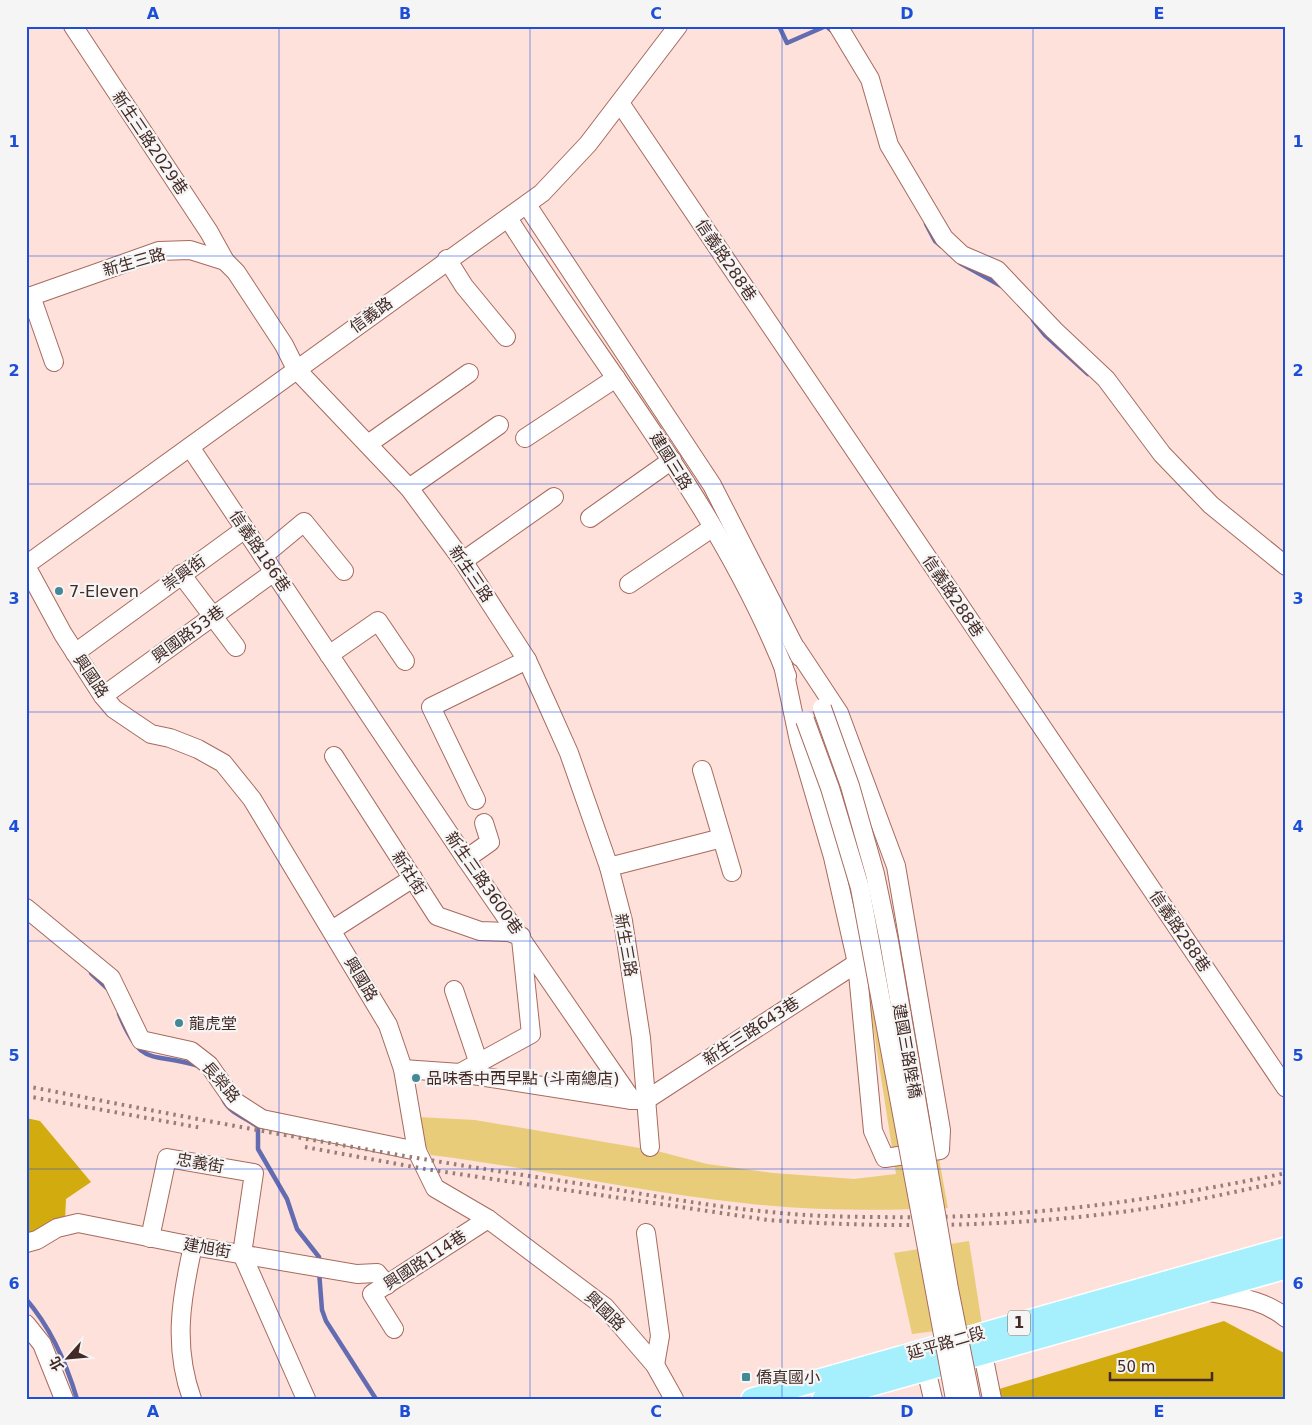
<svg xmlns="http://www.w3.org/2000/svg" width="1312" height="1425" viewBox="0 0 1312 1425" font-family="'DejaVu Sans','Noto Sans TC',sans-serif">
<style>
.green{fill:#e8cc79}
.forest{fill:#d2ab0e}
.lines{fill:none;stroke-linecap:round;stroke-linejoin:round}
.stream{stroke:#646cb1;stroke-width:4.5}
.minor-casing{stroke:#a86a5e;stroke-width:20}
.major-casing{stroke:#fff;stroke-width:24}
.minor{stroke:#fff;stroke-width:18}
.major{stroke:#a6f0fe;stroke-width:21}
.rail{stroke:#987d77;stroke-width:4;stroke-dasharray:2.5 5;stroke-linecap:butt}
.minor-bridge-casing{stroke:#a86a5e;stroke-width:20;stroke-linecap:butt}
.minor-bridge{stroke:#fff;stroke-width:18}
.grid{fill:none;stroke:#1d4ed8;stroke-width:1;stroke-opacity:0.55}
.poi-dot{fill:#448896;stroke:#f5f5f5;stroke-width:2}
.labels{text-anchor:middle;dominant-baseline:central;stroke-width:4.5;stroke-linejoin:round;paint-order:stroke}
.shield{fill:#f5f5f5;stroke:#796663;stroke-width:1}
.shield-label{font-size:15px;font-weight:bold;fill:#442924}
.street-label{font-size:16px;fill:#442924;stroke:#f5f5f5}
.poi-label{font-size:16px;fill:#442924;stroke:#f5f5f5;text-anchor:start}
.neatline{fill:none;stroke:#1d4ed8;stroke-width:2}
.grid-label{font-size:16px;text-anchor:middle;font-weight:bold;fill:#1d4ed8}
</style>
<rect width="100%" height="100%" fill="#fde1da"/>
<!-- green -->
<g class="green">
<path d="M901,950L948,1208C880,1211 811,1211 743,1203C638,1192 535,1168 431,1155L423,1141L418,1117L475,1120L657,1151L707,1164L773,1173L854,1179L896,1174L863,961Z"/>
<path d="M969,1241L982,1325L912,1334L894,1253Z"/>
</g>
<!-- forest -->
<g class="forest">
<path d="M26,1118L40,1121L91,1182L66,1199L65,1221L26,1236Z"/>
<path d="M1224,1321L1286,1354V1399H998L996,1390Z"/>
</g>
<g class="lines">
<!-- stream -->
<g class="stream">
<path d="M779,26L787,43L826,26L832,31"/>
<path d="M926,224L935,241L941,246"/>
<path d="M960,263L1003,287"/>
<path d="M1033,320L1045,335L1088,374"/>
<path d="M91,973L109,990"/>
<path d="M119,1014C142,1069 150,1051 199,1066"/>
<path d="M223,1099C230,1114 246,1117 258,1127V1149L287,1199L297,1229L319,1257V1263"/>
<path d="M319,1271L322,1310L326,1321L376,1399"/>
<path d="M26,1299C51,1328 66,1362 77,1399"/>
</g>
<!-- minor casing -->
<g class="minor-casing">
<g id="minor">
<path d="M73,26L209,232L225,261"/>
<path d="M838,26L870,79L889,145L944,238L962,255L997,270L1054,330L1106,379L1162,454L1211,505L1286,566"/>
<path d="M620,103L1286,1088"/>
<path d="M527,205L712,485L800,657"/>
<path d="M508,218C603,369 721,508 787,676"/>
<path d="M447,259L464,286L506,337"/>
<path d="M31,296L54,362"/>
<path d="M26,298L159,251L190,250L225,261L236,272L284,345L296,369L409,488L463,561L527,660L548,706L569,753L609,867L623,921L641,1038L650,1147"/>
<path d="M525,438L616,378"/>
<path d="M368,444L469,373"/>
<path d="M190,447L466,859L632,1100H646L857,963"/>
<path d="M409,488L499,425"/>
<path d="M590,518L672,460"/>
<path d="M263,556L304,522L344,571"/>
<path d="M463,561L554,497"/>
<path d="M26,565L542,193L588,144L678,26"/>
<path d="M26,566L63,634L103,696L114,709L151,734L170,738L198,749L223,763L252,799L388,1025L403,1069L417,1151L435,1188L488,1219L605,1307L655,1365L674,1399"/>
<path d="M181,574L236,647"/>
<path d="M629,584L712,528"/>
<path d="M75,653L245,529"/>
<path d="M329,655L378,621L405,661"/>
<path d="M783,665L799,741L833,857L857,963L873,1131L885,1158L940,1150L941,1130L896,866L839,713L796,648"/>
<path d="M103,696L274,572"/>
<path d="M334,756L437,916L480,931L508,932L521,936"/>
<path d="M702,770L732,872"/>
<path d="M476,800L431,707L527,660"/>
<path d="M466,859L490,842L484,823"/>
<path d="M609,867L722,838"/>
<path d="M26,908L111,978L141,1040L191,1051L209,1065L234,1101L262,1119L417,1151"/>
<path d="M332,930L413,878"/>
<path d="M454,990L479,1064"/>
<path d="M403,1069L460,1073L632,1100"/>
<path d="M460,1073L531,1034L521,939"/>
<path d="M646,1233L660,1336L655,1365"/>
<path d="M150,1238L167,1158L254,1173L242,1254L306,1399"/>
<path d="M26,1243L37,1240L57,1228L78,1223L193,1246L357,1274L377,1273L387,1285"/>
<path d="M1204,1291C1234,1297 1262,1298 1286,1318"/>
<path d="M26,1324L42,1344L64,1399"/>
<path d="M394,1329L372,1294L488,1219"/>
<path d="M983,1354L992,1399"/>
<path d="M926,1369L933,1399"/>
<path d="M192,1399C173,1346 181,1299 193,1246"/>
</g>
</g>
<!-- major casing -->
<g class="major-casing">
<g id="major">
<path d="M752,1399L1286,1248"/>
<path d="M823,1399L1286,1268"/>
</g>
</g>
<!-- minor -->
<use href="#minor" class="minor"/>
<!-- major -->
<use href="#major" class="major"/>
<!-- rail -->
<g class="rail">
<path d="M26,1086C204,1121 382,1154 562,1181C631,1191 701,1206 771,1212C807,1216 843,1217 880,1217C1017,1220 1152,1201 1286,1173"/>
<path d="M26,1096L202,1128"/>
<path d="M305,1147L425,1169L768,1220C897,1229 1028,1227 1156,1207C1200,1200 1243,1190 1286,1181"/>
</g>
<!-- minor-bridge casing -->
<g class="minor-bridge-casing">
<g id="minor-bridge">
<path d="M822,708L850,786L875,874L889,941L949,1289L971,1399"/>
<path d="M805,720L830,788L860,888L955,1399"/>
</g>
</g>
<!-- minor-bridge -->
<use href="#minor-bridge" class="minor-bridge"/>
</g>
<!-- grid -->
<path class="grid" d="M279,26V1399M530,26V1399M782,26V1399M1033,26V1399M26,256H1286M26,484H1286M26,712H1286M26,941H1286M26,1169H1286"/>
<!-- markers -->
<g class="poi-dot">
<circle cx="59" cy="591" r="5"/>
<circle cx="179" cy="1023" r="5"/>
<circle cx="416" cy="1078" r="5"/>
<rect x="741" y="1372" width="10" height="10" rx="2.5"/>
</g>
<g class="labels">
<!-- shield labels -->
<rect class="shield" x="1008" y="1310.5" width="22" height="25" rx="4"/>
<g class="shield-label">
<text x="1019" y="1323">1</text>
</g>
<!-- street labels -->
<g class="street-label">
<text transform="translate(150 143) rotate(56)">新生三路2029巷</text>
<text transform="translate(726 260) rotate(56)">信義路288巷</text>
<text transform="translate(134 262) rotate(-16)">新生三路</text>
<text transform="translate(371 315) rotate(-36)">信義路</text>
<text transform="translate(671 461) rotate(58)">建國三路</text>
<text transform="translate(260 551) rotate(56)">信義路186巷</text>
<text transform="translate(184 573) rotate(-36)">崇興街</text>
<text transform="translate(471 574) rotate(56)">新生三路</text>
<text transform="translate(953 596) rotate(56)">信義路288巷</text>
<text transform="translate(188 634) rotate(-36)">興國路53巷</text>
<text transform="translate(91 676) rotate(56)">興國路</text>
<text transform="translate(409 873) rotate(57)">新社街</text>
<text transform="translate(484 883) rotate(55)">新生三路3600巷</text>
<text transform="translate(1180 931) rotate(56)">信義路288巷</text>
<text transform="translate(626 945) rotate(80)">新生三路</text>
<text transform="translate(361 979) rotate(59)">興國路</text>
<text transform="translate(751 1031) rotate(-33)">新生三路643巷</text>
<text transform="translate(907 1051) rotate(80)">建國三路陸橋</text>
<text transform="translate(221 1082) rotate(49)">長榮路</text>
<text transform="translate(200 1163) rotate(10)">忠義街</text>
<text transform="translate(207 1248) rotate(10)">建旭街</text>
<text transform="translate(425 1260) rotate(-33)">興國路114巷</text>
<text transform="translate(605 1311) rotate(44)">興國路</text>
<text transform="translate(946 1343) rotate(-16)">延平路二段</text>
</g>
<!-- poi labels -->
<g class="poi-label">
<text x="69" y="591">7-Eleven</text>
<text x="189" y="1023">龍虎堂</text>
<text x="426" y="1078">品味香中西早點 (斗南總店)</text>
<text x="756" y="1377">僑真國小</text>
</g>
</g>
<!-- border -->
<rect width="1312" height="1425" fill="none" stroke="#f5f5f5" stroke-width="55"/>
<!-- north arrow -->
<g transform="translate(68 1358) rotate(243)" stroke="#f5f5f5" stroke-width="4" paint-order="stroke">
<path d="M0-4L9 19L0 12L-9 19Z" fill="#442924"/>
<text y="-8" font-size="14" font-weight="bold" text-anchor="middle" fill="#442924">北</text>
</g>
<!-- scale -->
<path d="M1110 1372v8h102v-8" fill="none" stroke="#442924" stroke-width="2.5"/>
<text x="1117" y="1372" font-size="15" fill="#442924" stroke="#f5f5f5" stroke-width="4" paint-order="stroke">50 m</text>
<rect x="28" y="28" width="1256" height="1370" class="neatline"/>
<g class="grid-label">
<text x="153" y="19">A</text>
<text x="405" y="19">B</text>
<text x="656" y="19">C</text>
<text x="907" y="19">D</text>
<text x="1159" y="19">E</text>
<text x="14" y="147">1</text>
<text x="1298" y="147">1</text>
<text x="14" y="376">2</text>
<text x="1298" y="376">2</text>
<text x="14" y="604">3</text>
<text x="1298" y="604">3</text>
<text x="14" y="832">4</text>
<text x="1298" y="832">4</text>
<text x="14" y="1061">5</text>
<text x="1298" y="1061">5</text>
<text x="14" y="1289">6</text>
<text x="1298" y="1289">6</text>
<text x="153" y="1417">A</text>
<text x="405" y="1417">B</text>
<text x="656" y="1417">C</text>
<text x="907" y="1417">D</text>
<text x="1159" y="1417">E</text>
</g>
</svg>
